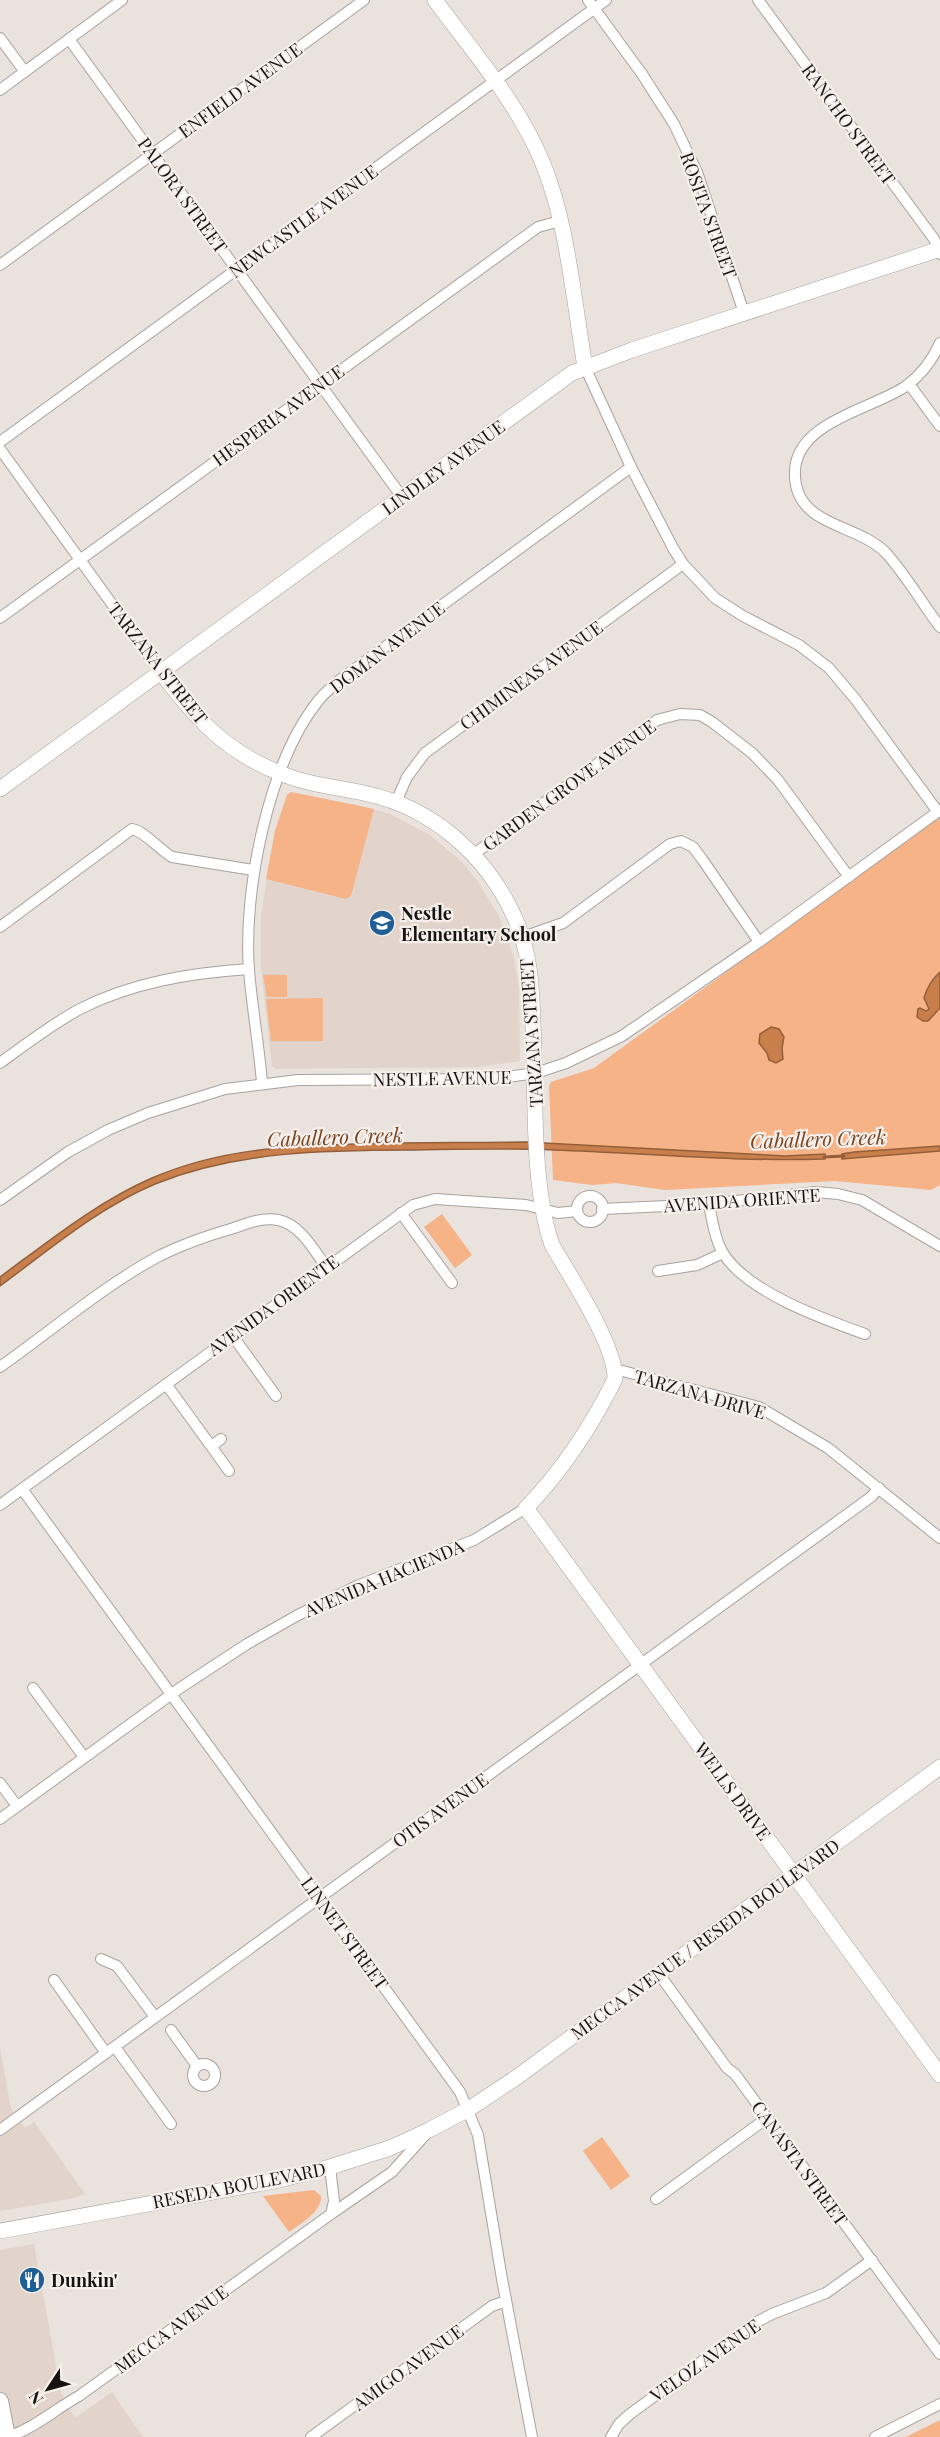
<svg xmlns="http://www.w3.org/2000/svg" width="940" height="2437" viewBox="0 0 940 2437" font-family="'Playfair Display',serif">
<style>
.built{fill:#e3d4cb}
.green{fill:#f6b387}
.water{fill:#c97f4c;stroke:#935f3b;stroke-width:1.5}
.lines{fill:none;stroke-linecap:round;stroke-linejoin:round}
.stream{stroke:#935f3b;stroke-width:3}
.street-casing{stroke:#a9a29e;stroke-width:12}
.secondary-casing{stroke:#a9a29e;stroke-width:16}
.primary-casing{stroke:#a9a29e;stroke-width:18}
.street{stroke:#fff;stroke-width:10}
.secondary{stroke:#fff;stroke-width:15}
.primary{stroke:#fff;stroke-width:16}
.labels{text-anchor:middle;dominant-baseline:central;stroke-width:4.5;stroke-linejoin:round;paint-order:stroke}
.street-label{font-size:18px;fill:#161412;stroke:#f7efeb}
.poi-label{font-size:18px;font-weight:bold;fill:#161412;stroke:#f7efeb;text-anchor:start}
.water-label{font-size:20px;font-style:italic;fill:#774520;stroke:#f7efeb}
</style>
<rect width="100%" height="100%" fill="#e9e2dd"/>
<!-- built -->
<g class="built">
<path d="M291,792L357,805L390,814L430,835L462,862L476,879L499,916L514,958L519,988L520,1061L477,1067L275,1069L272,1066L261,968V915L275,831L287,795Z"/>
<path d="M0,2048L11,2109L25,2128L34,2122L85,2194L70,2199L0,2211Z"/>
<path d="M34,2244L61,2393L75,2418L112,2392L143,2437H0V2250Z"/>
</g>
<!-- green -->
<g class="green">
<path d="M291,792L374,809L351,896L346,899L266,879L275,831L287,795Z"/>
<path d="M940,817V1185L931,1190L835,1181L665,1190L616,1183L592,1185L553,1180L549,1086L551,1082L594,1068Z"/>
<path d="M263,975H287V997H267Z"/>
<path d="M323,998V1041H271L266,999Z"/>
<path d="M442,1214L472,1255L455,1268L424,1227Z"/>
<path d="M602,2137L630,2176L611,2190L583,2151Z"/>
<path d="M314,2190L321,2196C322,2212 300,2224 289,2232L263,2196Z"/>
<path d="M940,2420V2437H906Z"/>
</g>
<!-- water -->
<g class="water">
<path d="M940,972V1008L928,1021H923L917,1017L918,1009L920,1008L926,1011L929,1009L924,998C927,987 931,980 940,972Z"/>
<path d="M771,1027L779,1029L784,1037L782,1048L783,1059L776,1063L769,1060L767,1053L759,1043L760,1034Z"/>
<path d="M525,1142L785,1156L825,1154V1159C735,1162 644,1153 554,1150C507,1148 460,1149 414,1150C325,1150 238,1151 155,1184C98,1208 49,1250 0,1286V1277C49,1241 97,1202 152,1178C219,1149 285,1146 357,1144C413,1142 469,1143 525,1142Z"/>
<path d="M940,1146V1151L842,1159V1154L854,1152Z"/>
</g>
<g class="lines">
<!-- stream -->
<path class="stream" d="M824,1157L844,1156"/>
<!-- street casing -->
<g class="street-casing">
<g id="street">
<path d="M588,0L642,74L674,124L697,172L744,313"/>
<path d="M758,0L934,239L940,254"/>
<path d="M0,38L25,72"/>
<path d="M69,39L402,497"/>
<path d="M0,90L122,0"/>
<path d="M0,265L364,0"/>
<path d="M940,343C933,359 921,375 906,386C873,409 798,421 795,470C792,527 856,522 886,553C906,575 922,603 940,627"/>
<path d="M585,367L631,467L673,548L683,564L715,598L743,616L799,645L829,668L856,700L938,812"/>
<path d="M909,384L940,426"/>
<path d="M0,442L606,0"/>
<path d="M0,449L161,672"/>
<path d="M0,618L538,227L560,221"/>
<path d="M396,802L407,777L425,753L683,564"/>
<path d="M474,854L657,720L680,714L700,715L712,722L752,753L778,780L849,877"/>
<path d="M0,927L132,829C146,832 158,849 172,857L253,870"/>
<path d="M523,937L563,923L670,844L681,841L693,847L702,859L759,942"/>
<path d="M0,1063C26,1044 52,1024 80,1009C133,982 191,973 249,969"/>
<path d="M262,1083C259,1045 252,1008 249,970C243,891 268,764 318,701C324,693 333,686 341,679L631,467"/>
<circle cx="590" cy="1209" r="13"/>
<path d="M0,1200L68,1152L108,1130L148,1113L225,1089L298,1080L493,1079L536,1073L566,1063L622,1036L759,942L940,810"/>
<path d="M709,1204C712,1220 715,1239 723,1253C747,1292 823,1319 865,1334"/>
<path d="M602,1209L709,1204L816,1192L838,1194L862,1200L940,1246"/>
<path d="M401,1213L452,1283"/>
<path d="M658,1271L697,1265L723,1253"/>
<path d="M232,1335L276,1396"/>
<path d="M0,1367C51,1331 106,1284 161,1255C184,1244 209,1235 234,1228C248,1223 263,1217 278,1220C300,1224 314,1250 326,1267"/>
<path d="M615,1369L759,1407L828,1448L940,1538"/>
<path d="M166,1384L229,1471"/>
<path d="M212,1446L221,1439"/>
<path d="M22,1489L460,2092L478,2135L502,2279L532,2437"/>
<path d="M0,1505L413,1205L435,1199L526,1205L558,1213L577,1211"/>
<path d="M33,1688L84,1757"/>
<path d="M0,1783L17,1806"/>
<path d="M0,1819L180,1688L247,1644L298,1615L357,1586L474,1540L526,1508"/>
<path d="M101,1959L117,1966L155,2017"/>
<path d="M659,1974L727,2068L735,2074L940,2354"/>
<path d="M54,1980L106,2053"/>
<path d="M171,2030L197,2066"/>
<path d="M115,2047L171,2124"/>
<circle cx="204" cy="2075" r="11"/>
<path d="M0,2130L871,1497L879,1488"/>
<path d="M330,2167L334,2201L331,2214"/>
<path d="M656,2199L767,2118"/>
<path d="M7,2437C35,2428 54,2410 79,2396L331,2214L392,2172L427,2133"/>
<path d="M311,2437L492,2306L506,2301"/>
<path d="M611,2437L619,2424L630,2414L753,2324L772,2314L826,2293L872,2260"/>
<path d="M875,2437L940,2404"/>
</g>
</g>
<!-- secondary casing -->
<g class="secondary-casing">
<g id="secondary">
<path d="M435,0C470,48 511,95 536,148C567,212 573,297 585,367"/>
<path d="M161,672C195,718 226,752 280,773C307,785 339,787 368,794C432,808 486,855 513,914C530,949 532,986 533,1024C536,1090 531,1185 552,1245C570,1276 616,1346 615,1379C591,1427 563,1470 526,1508L940,2075"/>
<path d="M0,789L572,373L632,350L940,249"/>
<path d="M0,2231L279,2180L330,2167L390,2148L429,2130L469,2109L517,2077L940,1767"/>
</g>
</g>
<!-- primary casing -->
<g class="primary-casing">
<path id="primary" d="M0,2401L7,2437"/>
</g>
<!-- street -->
<use href="#street" class="street"/>
<!-- secondary -->
<use href="#secondary" class="secondary"/>
<!-- primary -->
<use href="#primary" class="primary"/>
</g>
<!-- icons -->
<defs>
<g id="school-disc" transform="scale(1.35)"><circle r="9.5" fill="#205f95" stroke="#f7efeb"/><path d="M0-5L7-2L0 1L-7-2ZM-4 1L0 2.5L4 1V4Q0 6-4 4Z" fill="#fff"/></g>
<g id="restaurant-disc" transform="scale(1.35)"><circle r="9.5" fill="#205f95" stroke="#f7efeb"/><path d="M-5-6h1v4h1v-4h1v4h1v-4h1v5L-1.5 .5V6h-2V.5L-5-1ZM5-6V6H3V1.5H1.5Q1.5-4 5-6Z" fill="#fff"/></g>
</defs>
<g fill-rule="evenodd">
<use href="#school-disc" x="382" y="923"/>
<use href="#restaurant-disc" x="32" y="2280"/>
</g>
<g class="labels">
<!-- street labels -->
<g class="street-label">
<text transform="translate(240 90) rotate(-36)">ENFIELD AVENUE</text>
<text transform="translate(849 124) rotate(54)">RANCHO STREET</text>
<text transform="translate(183 195) rotate(54)">PALORA STREET</text>
<text transform="translate(709 215) rotate(70)">ROSITA STREET</text>
<text transform="translate(303 221) rotate(-36)">NEWCASTLE AVENUE</text>
<text transform="translate(278 415) rotate(-36)">HESPERIA AVENUE</text>
<text transform="translate(443 467) rotate(-36)">LINDLEY AVENUE</text>
<text transform="translate(387 647) rotate(-37)">DOMAN AVENUE</text>
<text transform="translate(158 663) rotate(52)">TARZANA STREET</text>
<text transform="translate(531 675) rotate(-36)">CHIMINEAS AVENUE</text>
<text transform="translate(569 785) rotate(-36)">GARDEN GROVE AVENUE</text>
<text transform="translate(531 1033) rotate(-94)">TARZANA STREET</text>
<text transform="translate(442 1078) rotate(-1)">NESTLE AVENUE</text>
<text transform="translate(742 1200) rotate(-4)">AVENIDA ORIENTE</text>
<text transform="translate(273 1305) rotate(-36)">AVENIDA ORIENTE</text>
<text transform="translate(700 1394) rotate(16)">TARZANA DRIVE</text>
<text transform="translate(384 1578) rotate(-23)">AVENIDA HACIENDA</text>
<text transform="translate(733 1791) rotate(54)">WELLS DRIVE</text>
<text transform="translate(440 1810) rotate(-36)">OTIS AVENUE</text>
<text transform="translate(345 1933) rotate(54)">LINNET STREET</text>
<text transform="translate(705 1939) rotate(-36)">MECCA AVENUE / RESEDA BOULEVARD</text>
<text transform="translate(800 2163) rotate(54)">CANASTA STREET</text>
<text transform="translate(239 2185) rotate(-11)">RESEDA BOULEVARD</text>
<text transform="translate(171 2329) rotate(-36)">MECCA AVENUE</text>
<text transform="translate(705 2360) rotate(-35)">VELOZ AVENUE</text>
<text transform="translate(408 2367) rotate(-36)">AMIGO AVENUE</text>
</g>
<!-- poi labels -->
<g class="poi-label">
<text x="401" y="913">Nestle<tspan x="401" dy="21">Elementary School</tspan></text>
<text x="51" y="2280">Dunkin'</text>
</g>
<!-- water labels -->
<g class="water-label">
<text transform="translate(335 1136) rotate(-2)">Caballero Creek</text>
<text transform="translate(818 1138) rotate(-2)">Caballero Creek</text>
</g>
</g>
<!-- north arrow -->
<g transform="translate(48 2389) rotate(234)" stroke="#f7efeb" stroke-width="4.5" paint-order="stroke">
<path d="M0-4.5L10 22L0 15L-10 22Z" fill="#161412"/>
<text y="-9" font-size="16" font-weight="bold" text-anchor="middle" fill="#161412">N</text>
</g>
</svg>
